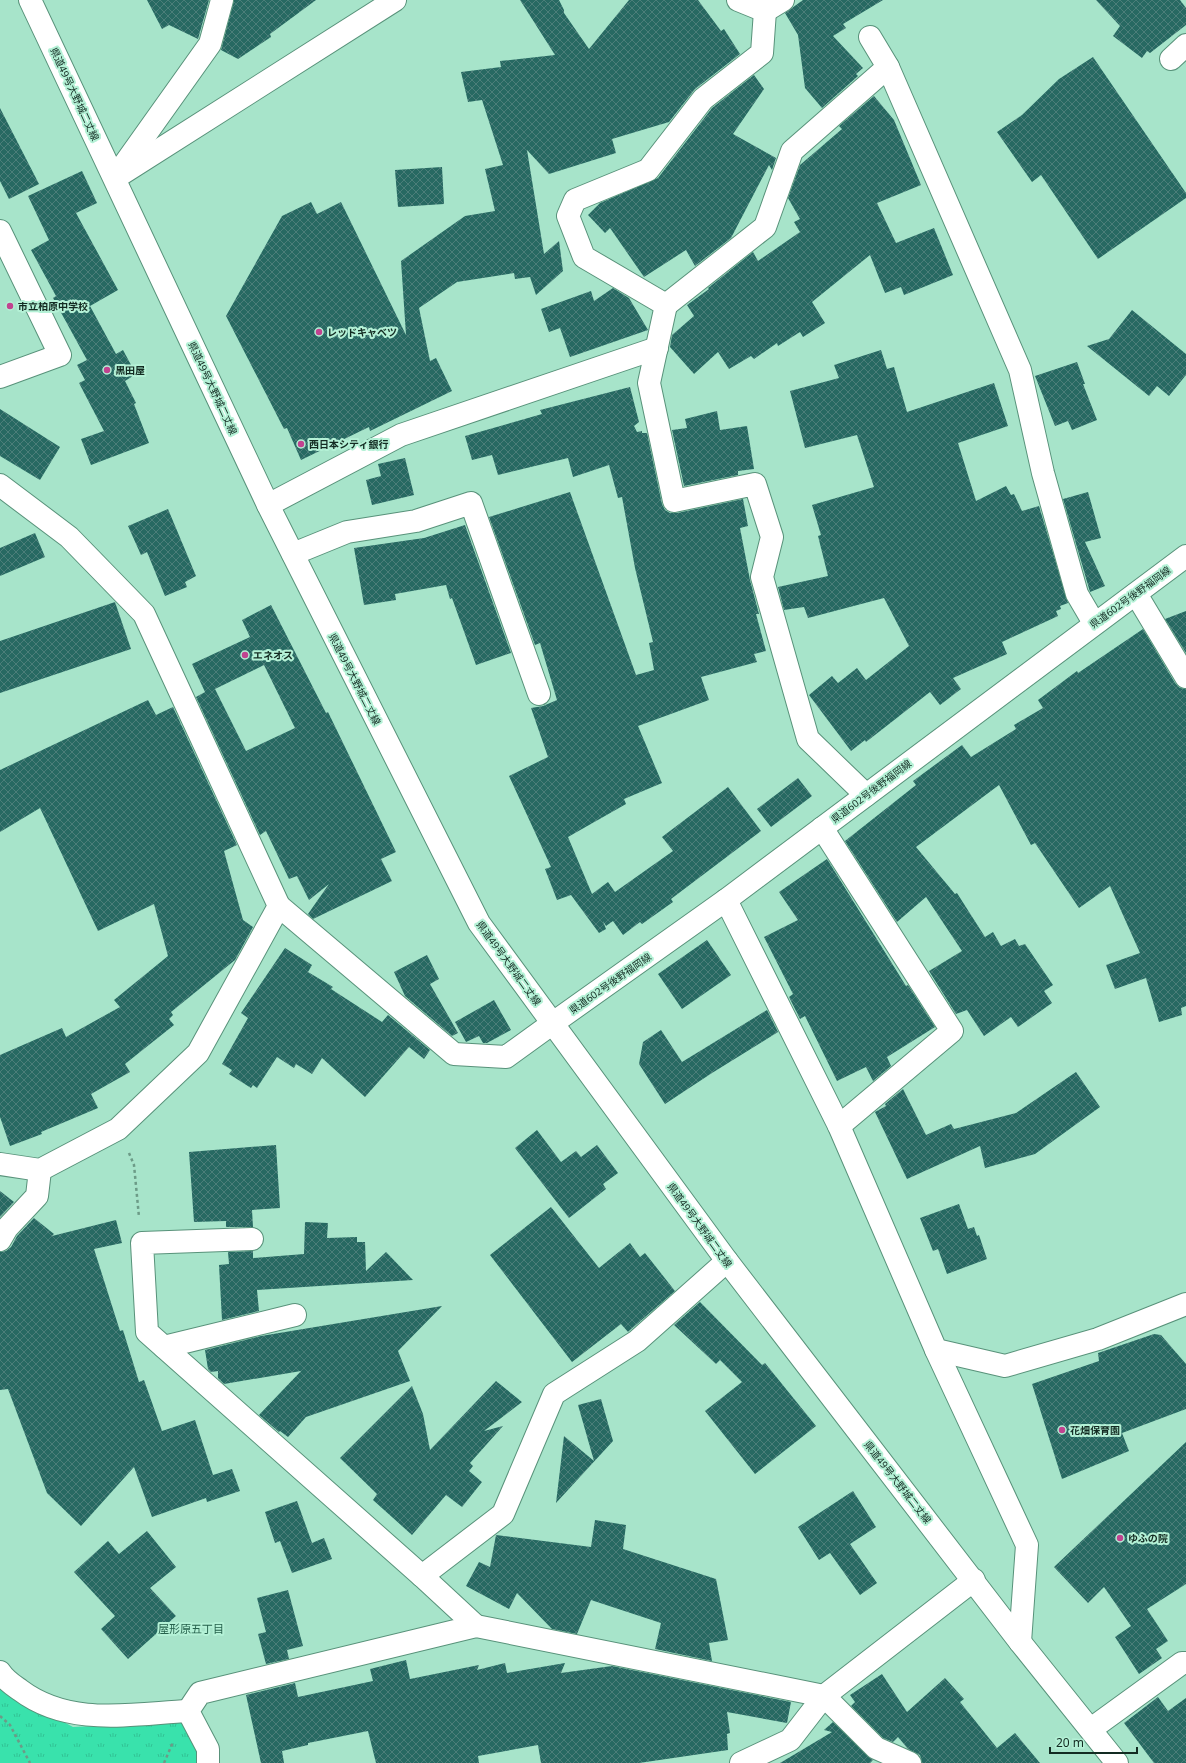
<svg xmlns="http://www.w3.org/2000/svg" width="1186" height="1763" viewBox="0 0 1186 1763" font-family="'Noto Sans','Noto Sans JP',sans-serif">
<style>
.park{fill:url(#park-tufts)}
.building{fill:url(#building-cross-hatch);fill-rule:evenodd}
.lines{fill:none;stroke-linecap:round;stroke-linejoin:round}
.street-casing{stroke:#58927a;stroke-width:24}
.secondary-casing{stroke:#58927a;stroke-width:24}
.primary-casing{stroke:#58927a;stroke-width:24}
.path{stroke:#6c9b87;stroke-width:2.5;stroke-dasharray:3 3;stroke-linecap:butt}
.street{stroke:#fff;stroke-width:22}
.secondary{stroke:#fff;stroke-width:22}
.primary{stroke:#fff;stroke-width:22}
.poi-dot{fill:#c14390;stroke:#b4f1d6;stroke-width:1.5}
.labels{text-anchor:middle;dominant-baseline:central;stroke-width:4;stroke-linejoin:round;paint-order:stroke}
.street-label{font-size:10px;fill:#132b22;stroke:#b4f1d6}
.poi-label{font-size:10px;font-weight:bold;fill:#132b22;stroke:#b4f1d6;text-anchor:start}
.neighbourhood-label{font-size:11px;fill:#26614c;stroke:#b4f1d6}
</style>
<defs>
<pattern id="park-tufts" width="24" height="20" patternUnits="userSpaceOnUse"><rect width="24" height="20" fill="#39e2ac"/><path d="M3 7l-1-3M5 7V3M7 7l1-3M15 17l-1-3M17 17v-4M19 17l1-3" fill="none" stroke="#31c294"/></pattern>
<pattern id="building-cross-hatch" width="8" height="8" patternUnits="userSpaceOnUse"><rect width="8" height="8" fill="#276962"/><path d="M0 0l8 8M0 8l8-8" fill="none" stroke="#4b7e79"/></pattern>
</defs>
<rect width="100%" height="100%" fill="#a7e4ca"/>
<!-- park -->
<path class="park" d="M0,1688L73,1727L166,1723L188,1711L208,1763H0Z"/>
<!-- building -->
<g class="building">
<path d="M147,0H209L198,39L169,25L162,29Z"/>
<path d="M234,0H316L270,34L271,37L238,59L221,50Z"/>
<path d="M520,0H559L564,10V13L589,49L629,0H698L721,31L724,29L740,54L695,89L669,122L612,139L616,153L549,174L527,150L544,254L559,241L563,271L536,295L530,277L515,279L514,273L457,282L419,308L430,361L436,358L452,391L370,431L369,427L301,460L287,428L284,429L226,316L282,216L311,202L317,214L341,202L406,335L401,261L465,216L495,211L485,169L503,165L482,100L468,102L461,72L501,67L500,61L555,55Z"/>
<path d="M803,0H883L843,24L846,28L833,36L863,68L856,74L858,76L822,108L805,88L798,35L785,13Z"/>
<path d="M1096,0H1180L1186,8V25L1150,53L1147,51L1142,58L1113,36L1120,26Z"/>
<path d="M1093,57L1186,193V198L1098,259L1041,175L1032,182L997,132L1022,115L1059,79Z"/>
<path d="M754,75L764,89L733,134L776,158L772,170L769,165L731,238L695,266L686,250L644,277L610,228L605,233L588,215L600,203L658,178L712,108Z"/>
<path d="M874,96L894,120L921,185L877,203L896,243L934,228L953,275L904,295L901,287L885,293L870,255L812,302L825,323L803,337L800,332L778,346L777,343L754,359L751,356L729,369L718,352L694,374L670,347L672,335L694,316L687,305L709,289L708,288L753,252L758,261L800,232L794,222L800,219L788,198L800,165L842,129L839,126Z"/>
<path d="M0,108L39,184L9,199L0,181Z"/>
<path d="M442,167L444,204L398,207L395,170Z"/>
<path d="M82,171L97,203L76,213L118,290L90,306L116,354L123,350L136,374L125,381L136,403L134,404L149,443L91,465L81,439L104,431L79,383L85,380L77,365L87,360L53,298L56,296L31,250L49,240L28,196Z"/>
<path d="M613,288L629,298L648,330L570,357L560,328L549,332L541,309L591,291L594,301Z"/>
<path d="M1132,310L1186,354V375L1169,396L1157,386L1149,396L1087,346L1109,339Z"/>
<path d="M881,350L887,369L894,367L907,412L994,383L1008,426L958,443L976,501L1006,486L1011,495L1014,494L1022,511L1039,506L1068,603L1060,606L1061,609L1056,611L1058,616L1002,642L1007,654L953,678L961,689L940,705L930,692L866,742L865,740L851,751L809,695L832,676L838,683L857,668L866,680L909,646L884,598L808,618L804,607L784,610L778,587L828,576L818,536L821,535L812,505L874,487L857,435L805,448L790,391L839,378L834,365Z"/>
<path d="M1077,362L1085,384H1083L1097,420L1072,430L1068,421L1055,426L1035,376Z"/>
<path d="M630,387L639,422L634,426L637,432L642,431V433H647L662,504L665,510L670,513H677L743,499L748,526L740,528L750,580L759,614H756L766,651L754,654L757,662L701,677L709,700L638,726L662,783L624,799L626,804L568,837L592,894L608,882L615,892L673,851L662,837L728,787L761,831L671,899L673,902L642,924L640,922L623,935L613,921L606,926L603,921L606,929L599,933L571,895L557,900L545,869L551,867L509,776L548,757L531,708L543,706L557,700L540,643L535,645L489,517L570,492L636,675L654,670L649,643L653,642L635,568L622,497L618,498L609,465L573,477L568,458L498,475L492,455L472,460L465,436L542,414L540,410Z"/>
<path d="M0,409L60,447L40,480L0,456Z"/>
<path d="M717,411L720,430L747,426L754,469L738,471V475L684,486L672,430L687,428L685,419Z"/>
<path d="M405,458L414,495L372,505L366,480L381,476L378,464Z"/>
<path d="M1088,492L1101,538L1085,542L1105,586L1090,592L1063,499Z"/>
<path d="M168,509L196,576L185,582L187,587L165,596L147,552L141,555L128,526Z"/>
<path d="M465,525L511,653L476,665L452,598L450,599L446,585L395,594L396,600L364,605L354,548L424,538Z"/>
<path d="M35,533L45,557L0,576V548Z"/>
<path d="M115,602L131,649L0,693V641Z"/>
<path d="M271,605L326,713L328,712L396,852L381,859L392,881L313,919L308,914L329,884L309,900L297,876L289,879L266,831L260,835L196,697L205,692L192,664L250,637L242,620ZM264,665L295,728L246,751L215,689Z"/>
<path d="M1186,611V653L1165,619Z"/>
<path d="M1143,629L1175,683L1180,688L1186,689V1006L1181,1008L1182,1015L1159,1022L1146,978L1115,989L1106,965L1140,953L1110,886L1079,908L1035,843L1031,845L999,785L916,847L955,894L957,893L985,937L993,932L1001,946L1015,939L1019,946L1025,944L1053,985L1044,991L1052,1003L1018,1027L1011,1017L984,1036L967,1010L956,1014L929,971L962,951L926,897L897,922L845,841L916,785L913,781L962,745L971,757L1016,729L1014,725L1043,708L1038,700L1077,671L1078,673Z"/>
<path d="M148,700L156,715L173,707L237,845L224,851L243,920L253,927L235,960L171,1012L173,1015L169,1019L174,1025L125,1064L130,1072L91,1094L98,1108L41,1132L42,1134L10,1146L0,1117V1055L62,1028L66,1037L120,1007L114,1000L168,956L154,904L98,931L40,808L0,832V770Z"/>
<path d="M798,778L812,796L771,827L757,809Z"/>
<path d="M827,859L906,986L908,985L935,1027L887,1057L891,1066L873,1081L866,1067L837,1081L805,1016L800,1019L789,997L793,994L764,937L798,920L779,892Z"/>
<path d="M707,940L731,975L682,1009L658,974Z"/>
<path d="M285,948L312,965L308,972L333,987L331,989L382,1022L388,1015L430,1050L424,1059L409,1047L365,1097L322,1058L312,1074L296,1064L294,1068L277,1057L257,1088L253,1085L251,1088L229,1074L232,1070L222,1064L248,1018L241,1013Z"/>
<path d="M427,955L439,979L430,984L458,1033L452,1036L405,996L394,972Z"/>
<path d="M494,1000L511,1030L487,1043H483L479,1036L466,1042L455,1022Z"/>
<path d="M767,1010L778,1032L712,1073L665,1104L639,1064L643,1042L661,1030L682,1062Z"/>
<path d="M1076,1072L1100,1107L1035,1154L985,1168L980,1146L907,1179L875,1112L886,1106L885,1104L903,1089L926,1135L951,1124L954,1129L1016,1113Z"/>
<path d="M537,1130L561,1162L576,1151L581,1157L597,1145L618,1173L603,1184L606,1189L569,1218L515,1148Z"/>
<path d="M276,1145L280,1208L252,1210L253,1227H226V1221L194,1222L189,1152Z"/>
<path d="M0,1191L14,1202L0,1217Z"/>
<path d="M959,1204L968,1229L974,1227L977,1236L979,1235L987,1259L947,1274L938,1249L933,1251L920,1218Z"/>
<path d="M551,1207L599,1268L630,1243L640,1257L645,1253L675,1291L629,1331L628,1332L621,1324L572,1362L490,1255Z"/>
<path d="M34,1218L54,1234L52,1236L116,1220L122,1243L94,1249L120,1331L123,1330L139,1382L144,1380L162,1431L195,1420L213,1475L232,1469L240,1491L207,1502L206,1498L152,1517L134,1467L81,1526L47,1493L8,1389L0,1390V1252L6,1251L11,1247L17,1236Z"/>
<path d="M305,1222L328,1223L327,1238L357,1237V1242H365L366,1271L386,1252L413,1280L257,1290L259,1311L222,1320L219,1265L229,1264L228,1252L253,1251V1258L304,1254Z"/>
<path d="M700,1302L762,1365L765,1363L816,1426L755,1474L705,1411L742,1382L720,1360L716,1364L674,1325Z"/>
<path d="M442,1306L398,1351L410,1381L306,1417L288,1437L280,1431L279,1432L259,1415L301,1371L224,1384L218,1378V1371L211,1372L208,1369L205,1350L261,1336Z"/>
<path d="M1154,1334L1161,1335L1186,1364V1409L1122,1433L1129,1451L1062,1479L1032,1384L1099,1361L1098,1353Z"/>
<path d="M496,1381L522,1402L484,1431L503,1426L470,1463L473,1466L469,1471L482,1482L462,1507L446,1495L412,1535L373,1500L377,1494L340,1458L412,1386L423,1414L430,1450Z"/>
<path d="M601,1399L613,1441L556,1503L564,1436L594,1461L578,1405Z"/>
<path d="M1186,1442V1584L1147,1609L1168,1641L1156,1649L1162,1658L1139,1674L1115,1637L1131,1626L1104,1587L1088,1603L1054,1567Z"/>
<path d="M853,1491L876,1527L850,1544L877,1583L860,1595L830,1553L819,1560L798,1527Z"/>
<path d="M297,1501L312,1543L324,1538L332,1559L292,1573L280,1541L275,1543L265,1512Z"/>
<path d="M595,1520L626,1525L623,1549L716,1579L728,1640L709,1643L712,1661L655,1649L661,1623L591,1600L577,1634L552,1629L517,1593L509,1609L466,1586L479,1562L490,1567L496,1535L591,1547Z"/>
<path d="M147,1531L176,1567L150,1588L176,1616L128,1659L101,1629L115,1616L74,1572L108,1541L119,1554Z"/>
<path d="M288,1590L303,1646L287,1650L289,1659L266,1664L258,1634L266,1632L257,1598Z"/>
<path d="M406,1660L410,1679L479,1665L477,1670L505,1663L507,1673L565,1663L561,1673L612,1666L791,1702L787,1723L727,1712L730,1733L727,1734L728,1750L639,1763H541L538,1745L478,1756L479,1763H376L368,1731L308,1743V1745L282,1751L284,1763H261L246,1695L295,1683L298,1697L373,1681L370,1669Z"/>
<path d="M882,1674L907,1712L945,1678L964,1699L960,1702L997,1748L1015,1733L1040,1763H922L920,1755L908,1749L898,1737L893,1742L883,1738L851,1706L855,1702L850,1695Z"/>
<path d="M1158,1697L1168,1711L1186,1698V1763H1154L1124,1723Z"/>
<path d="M833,1722L873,1760L870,1763H780L832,1732L824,1730Z"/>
</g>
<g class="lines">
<!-- street casing -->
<g class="street-casing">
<g id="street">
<path d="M738,0L765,11L762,53L703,99L648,170L575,200L568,216L584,257L666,305L649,383L674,501L755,484L772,537L762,577L808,739L866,795"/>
<path d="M765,11L783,0"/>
<path d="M1171,59L1186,45"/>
<path d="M888,67L1020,370L1043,473L1077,594L1094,623"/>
<path d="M121,169L210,44L222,0"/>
<path d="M115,178L395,0"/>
<path d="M0,231L60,355L0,377"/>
<path d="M666,305L765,227L792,151L888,67L870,37"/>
<path d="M0,485L69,537L144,614L279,906L198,1053L118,1129L40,1170L0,1164"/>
<path d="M268,505L401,435L657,348"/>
<path d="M293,554L347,532L416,521L471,503L539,694"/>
<path d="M1136,594L1186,677"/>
<path d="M822,828L952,1031L839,1126"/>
<path d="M726,900L839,1126L936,1350L1005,1366L1098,1339L1186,1304"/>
<path d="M279,906L454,1054L506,1057L553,1023"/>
<path d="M252,1239L142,1243L147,1332L422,1576"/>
<path d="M0,1240L7,1228L37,1196L40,1170"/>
<path d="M164,1347L295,1315"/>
<path d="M936,1350L1027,1545L1020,1642"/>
<path d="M476,1626L824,1696L876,1748L910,1763"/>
<path d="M0,1672C5,1680 13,1685 20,1690C69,1727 131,1714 188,1711"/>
<path d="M1091,1729L1182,1663H1186"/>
<path d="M208,1763V1749L188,1711L200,1693L476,1626L422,1576L503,1514L554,1394L637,1341L727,1261"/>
<path d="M741,1763L790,1740L824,1696L974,1580"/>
</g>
</g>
<!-- secondary casing -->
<g class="secondary-casing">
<path id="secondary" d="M553,1023L726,900L1186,556"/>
</g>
<!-- primary casing -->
<g class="primary-casing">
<path id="primary" d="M30,0L268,505L479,923L727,1261L1020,1642L1117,1763"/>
</g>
<!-- path -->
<g class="path">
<path d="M129,1153L134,1165L139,1217"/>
<path d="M0,1716L10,1725L30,1763"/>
<path d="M164,1763L173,1742"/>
</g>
<!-- street -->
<use href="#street" class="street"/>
<!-- secondary -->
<use href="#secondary" class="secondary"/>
<!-- primary -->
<use href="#primary" class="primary"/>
</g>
<!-- markers -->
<g class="poi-dot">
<circle cx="10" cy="306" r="4"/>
<circle cx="319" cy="332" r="4"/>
<circle cx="107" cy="370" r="4"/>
<circle cx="301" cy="444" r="4"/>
<circle cx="245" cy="655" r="4"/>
<circle cx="1062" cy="1430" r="4"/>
<circle cx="1120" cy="1538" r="4"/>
</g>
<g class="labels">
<!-- street labels -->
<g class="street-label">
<text transform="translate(75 94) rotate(65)">県道49号大野城二丈線</text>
<text transform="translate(213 388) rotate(65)">県道49号大野城二丈線</text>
<text transform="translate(1130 597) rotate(-36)">県道602号後野福岡線</text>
<text transform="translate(355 679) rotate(63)">県道49号大野城二丈線</text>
<text transform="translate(871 791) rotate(-37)">県道602号後野福岡線</text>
<text transform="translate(509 963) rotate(54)">県道49号大野城二丈線</text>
<text transform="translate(610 983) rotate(-35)">県道602号後野福岡線</text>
<text transform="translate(700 1225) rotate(54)">県道49号大野城二丈線</text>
<text transform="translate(898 1482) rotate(52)">県道49号大野城二丈線</text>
</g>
<!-- poi labels -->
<g class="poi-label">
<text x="18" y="306">市立柏原中学校</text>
<text x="327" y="332">レッドキャベツ</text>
<text x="115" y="370">黒田屋</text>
<text x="309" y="444">西日本シティ銀行</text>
<text x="253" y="655">エネオス</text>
<text x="1070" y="1430">花畑保育園</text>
<text x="1128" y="1538">ゆふの院</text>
</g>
<!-- neighbourhood labels -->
<g class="neighbourhood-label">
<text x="191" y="1628">屋形原五丁目</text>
</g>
</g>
<!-- scale -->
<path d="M1050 1747v6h87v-6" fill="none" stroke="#132b22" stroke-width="2"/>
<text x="1056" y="1747" font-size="12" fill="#132b22" stroke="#b4f1d6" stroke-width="3" paint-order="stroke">20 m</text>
</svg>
